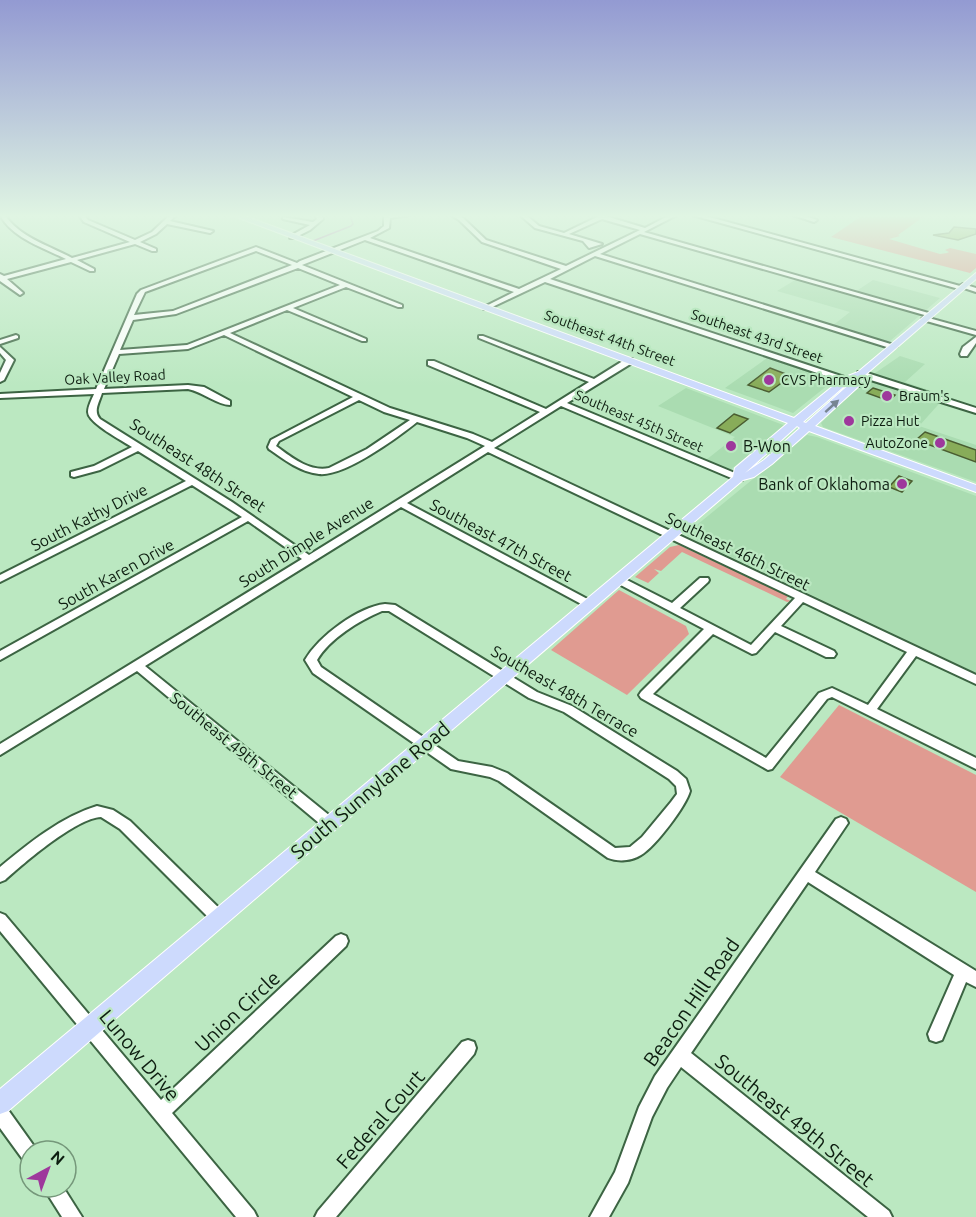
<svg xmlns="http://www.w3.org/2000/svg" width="976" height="1217" viewBox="0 0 976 1217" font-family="Ubuntu,sans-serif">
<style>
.built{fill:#aadcb1}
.green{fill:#e09b91}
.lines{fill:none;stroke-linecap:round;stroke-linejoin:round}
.stream{stroke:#b472b1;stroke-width:1.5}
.building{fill:#88ac59;stroke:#4a5d31;stroke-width:1.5}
.minor-casing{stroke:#3c6443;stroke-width:4}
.major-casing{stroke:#fff;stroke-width:2}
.minor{fill:#fff;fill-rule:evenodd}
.major{fill:#cddafd;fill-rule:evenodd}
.oneway{fill:#778592}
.poi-dot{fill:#9e389c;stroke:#bbe8c1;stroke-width:2}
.labels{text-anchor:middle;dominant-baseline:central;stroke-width:4.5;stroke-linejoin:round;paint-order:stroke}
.far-street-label{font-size:14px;fill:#0d1d10;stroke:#bbe8c1}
.far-poi-label{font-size:14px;fill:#0d1d10;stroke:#bbe8c1;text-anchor:start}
.poi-label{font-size:16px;fill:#0d1d10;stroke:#bbe8c1;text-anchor:start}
.street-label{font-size:16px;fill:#0d1d10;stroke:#bbe8c1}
.near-street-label{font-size:20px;fill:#0d1d10;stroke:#bbe8c1}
</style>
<rect width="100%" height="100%" fill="#bbe8c1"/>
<!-- built -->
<g class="built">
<path d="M800,277L855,292L873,280L940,298L890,341H884L832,326L850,312L777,291Z"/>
<path d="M900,356L925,364L905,382L946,396L919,426L976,445V482L823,427L821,423L865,380Z"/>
<path d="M767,358L831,379L833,381L793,413L725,388Z"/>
<path d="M686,388L786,426L730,470L706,460L735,437L658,406Z"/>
<path d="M807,435L817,437L976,496V673L687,536V533Z"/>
</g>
<!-- green -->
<g class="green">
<path d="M863,215H926L898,235L900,236L889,239L940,254L947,253L949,252L945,250L950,248L976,254V268L970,273L831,237Z"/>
<path d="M679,545L788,596L786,599L791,601L787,602L682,552L661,571L654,569L659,573L648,583L635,577L670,547Z"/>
<path d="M619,590L686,626L689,634L627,695L551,650Z"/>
<path d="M839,705L976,775V892L780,777Z"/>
</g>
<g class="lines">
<!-- stream -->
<path class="stream" d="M313,241L351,226L353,224L350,215"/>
</g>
<!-- building -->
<g class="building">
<path d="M954,227L976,229V234L958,240L933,235L949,233Z"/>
<path d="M770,368L791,376L769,392L748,385Z"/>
<path d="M873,388L895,395L889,401L867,393Z"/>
<path d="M734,414L748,419L730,433L717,428Z"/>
<path d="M925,432L976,450V462L916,440Z"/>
<path d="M899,476L912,481L902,492L889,487Z"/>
</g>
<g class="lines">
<!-- minor casing -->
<g class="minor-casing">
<g id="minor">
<path d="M0,215H5C19,237 50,246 72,258L130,242L84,222L79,215H84L88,220L135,240L152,232L170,215H176L170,221L213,231L210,233L167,224L156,234L140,242L156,249V251H152L135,244L77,260L94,269V271H90L71,262L7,279L22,292L23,293L20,295L0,281V274L4,276L66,259C44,248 12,238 0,215Z"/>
<path d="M316,215H322L323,219L310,230L294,238H290V236L310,225L283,219V217L313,222L317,219Z"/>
<path d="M384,215H410L390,218L389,228L370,238L519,289L561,269L482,242L459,220L451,215H458L463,218L486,240L566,266L640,230L602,219L569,234L602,244L589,248L583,241L535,228L520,215H526L539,226L564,233L597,217L593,215H602L645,228L670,215H677L644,232L932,314V316H928L640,234L600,254L897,346L890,348L595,256L550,279L859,382V386H856L545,282L488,309H484V307L514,292L365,240L302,265L402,305V307H398L346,287L293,308L366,339V341H362L287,310L230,333L390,408L473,434L492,442L540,412L428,365V361H434L546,409L589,382L479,338V336H483L594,379L626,359H632V363L567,403L742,476V480H736L561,406L494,448L976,675V684L916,656L877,709L976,758V769L832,697L827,699L772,769L768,770L641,698L639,695L641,692L704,629L615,582L614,580L615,578H623L672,603L700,578H708L709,580L708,582L680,608L751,645L795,598L488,452L407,503L593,602L594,604L593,606H585L401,507L145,666L335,820L337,824L335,828L330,830L325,828L137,671L0,755V744L302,559L248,521L0,660V651L242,517L192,485L0,582V575L186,481L138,451L100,470L74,477L71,476V472L94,466L132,447C123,441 88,423 88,412C88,406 92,399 94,394L0,398V394L96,389L137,294L141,290L256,247L297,263L300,261L378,231L384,226ZM256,251L292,265L173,311L134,315L145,292ZM298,268L340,285L187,345L120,350L133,320L176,314ZM224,335L353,397L271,440L268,447L269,449C283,459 300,472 319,474C344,477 397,438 417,422L467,438L485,446L309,555L232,502L100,419C93,411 99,403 102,393L188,389C203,392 218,405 230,405V401L204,387L188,385L104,389L119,354L188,349ZM359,400L384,412L410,420L367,449L329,468C309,472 291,457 276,446L279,441ZM803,602L907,652L868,705L832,688L819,693L766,758L653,694L713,634L752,654L756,653L775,632L826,657H834L836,654L834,651L781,626Z"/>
<path d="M692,215H702L960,286L963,284L976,288V292L964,288L959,289Z"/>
<path d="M793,215H803L817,220L814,222Z"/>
<path d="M925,317L976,331V335L923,320L922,319Z"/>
<path d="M16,335L18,336V338L0,344V340Z"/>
<path d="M976,337V343L967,356H961L960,354L963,347Z"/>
<path d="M0,347L14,360L4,380L0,382V373L6,360L0,353Z"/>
<path d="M858,372H864L976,408V413L858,376Z"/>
<path d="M385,604L395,605L537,692L572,706L677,771L686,779L690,791C686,806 655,847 641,855C632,861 618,862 608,858L499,781L490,777L451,769L313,673L305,660C319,636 358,607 385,604ZM382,611H389L529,698L564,712L669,779L676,786L677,794L671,802L642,837L630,847L615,848L507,773L492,767L458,761L321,667L317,660C330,638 359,621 382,611Z"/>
<path d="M97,806L113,810L130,821L224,913L226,918L224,923L219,925L214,923L120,829L101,817C76,818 24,863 5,880L0,882V867C29,843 61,817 97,806Z"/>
<path d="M841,817L846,819L848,823L815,872L976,971V987L966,982L942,1040L936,1042L930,1040L928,1034L954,975L808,882L691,1053L889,1211L892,1217H868L681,1067L667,1088L652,1117L628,1183L609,1217H590L615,1172L639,1107L655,1076L836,819Z"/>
<path d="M0,913L5,915L161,1100L336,936L341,934L346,936L348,941L346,946L172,1113L254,1211L257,1217H236L0,931Z"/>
<path d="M468,1040L474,1042L476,1048L474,1054L336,1217H315L318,1211L462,1042Z"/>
<path d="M0,1104L6,1107L36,1149L37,1151H30V1164L24,1161L0,1128Z"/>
<path d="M43,1187H63L82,1217H62Z"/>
</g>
</g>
<!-- major casing -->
<g class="major-casing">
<path id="major" d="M231,215H242L794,418L843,378L858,372L976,273V279L865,375L859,386L815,426L976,485V492L809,431L772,464L754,477L743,480L702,515L8,1111L0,1114V1089L733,477L735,468L788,423ZM853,381L806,423L803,422L849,382ZM797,426L800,428L764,460L745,473Z"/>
</g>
<!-- minor -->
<use href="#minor" class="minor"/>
<!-- major -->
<use href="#major" class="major"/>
</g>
<!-- one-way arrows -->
<defs><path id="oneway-solid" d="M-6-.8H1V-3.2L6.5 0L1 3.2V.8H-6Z" transform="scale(1.5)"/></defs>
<use class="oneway" href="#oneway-solid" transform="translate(832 406) rotate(-42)"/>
<!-- sky -->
<linearGradient id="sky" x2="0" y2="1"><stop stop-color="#939ad2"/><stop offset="0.56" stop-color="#e0f5e3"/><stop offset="1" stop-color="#e0f5e3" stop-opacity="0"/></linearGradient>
<rect width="976" height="386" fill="url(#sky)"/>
<!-- markers -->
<g class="poi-dot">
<circle cx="769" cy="380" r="6"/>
<circle cx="887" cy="396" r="6"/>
<circle cx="849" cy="421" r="6"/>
<circle cx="940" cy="443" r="6"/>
<circle cx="731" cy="446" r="6"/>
<circle cx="902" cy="484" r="6"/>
</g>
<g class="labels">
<!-- far-street labels -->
<g class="far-street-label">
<text transform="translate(757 336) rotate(19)">Southeast 43rd Street</text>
<text transform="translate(610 338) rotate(20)">Southeast 44th Street</text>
<text transform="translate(115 377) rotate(-3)">Oak Valley Road</text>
<text transform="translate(639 421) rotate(23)">Southeast 45th Street</text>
</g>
<!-- far-poi labels -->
<g class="far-poi-label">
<text x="781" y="380">CVS Pharmacy</text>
<text x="899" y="396">Braum's</text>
<text x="861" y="421">Pizza Hut</text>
<text x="928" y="443" text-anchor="end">AutoZone</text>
</g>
<!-- poi labels -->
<g class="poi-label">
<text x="743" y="446">B-Won</text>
<text x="890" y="484" text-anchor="end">Bank of Oklahoma</text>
</g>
<!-- street labels -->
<g class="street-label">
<text transform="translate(198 465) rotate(33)">Southeast 48th Street</text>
<text transform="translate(89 517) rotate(-27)">South Kathy Drive</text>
<text transform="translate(501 540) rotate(28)">Southeast 47th Street</text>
<text transform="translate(306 542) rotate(-32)">South Dimple Avenue</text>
<text transform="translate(738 551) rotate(26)">Southeast 46th Street</text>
<text transform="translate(116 574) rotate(-29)">South Karen Drive</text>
<text transform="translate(565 691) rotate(30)">Southeast 48th Terrace</text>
<text transform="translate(234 745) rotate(39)">Southeast 49th Street</text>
</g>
<!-- near-street labels -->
<g class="near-street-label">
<text transform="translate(370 790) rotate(-40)">South Sunnylane Road</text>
<text transform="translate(691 1002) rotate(-55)">Beacon Hill Road</text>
<text transform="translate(237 1011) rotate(-43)">Union Circle</text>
<text transform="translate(140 1055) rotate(50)">Lunow Drive</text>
<text transform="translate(380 1119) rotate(-49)">Federal Court</text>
<text transform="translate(795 1120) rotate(39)">Southeast 49th Street</text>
</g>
</g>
<!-- north arrow -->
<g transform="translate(48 1169) rotate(41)"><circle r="28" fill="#bbe8c1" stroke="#75977a" stroke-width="1.5"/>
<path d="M0-4.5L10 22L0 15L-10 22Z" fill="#9e389c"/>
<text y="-9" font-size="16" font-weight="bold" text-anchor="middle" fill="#0d1d10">N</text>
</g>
</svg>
